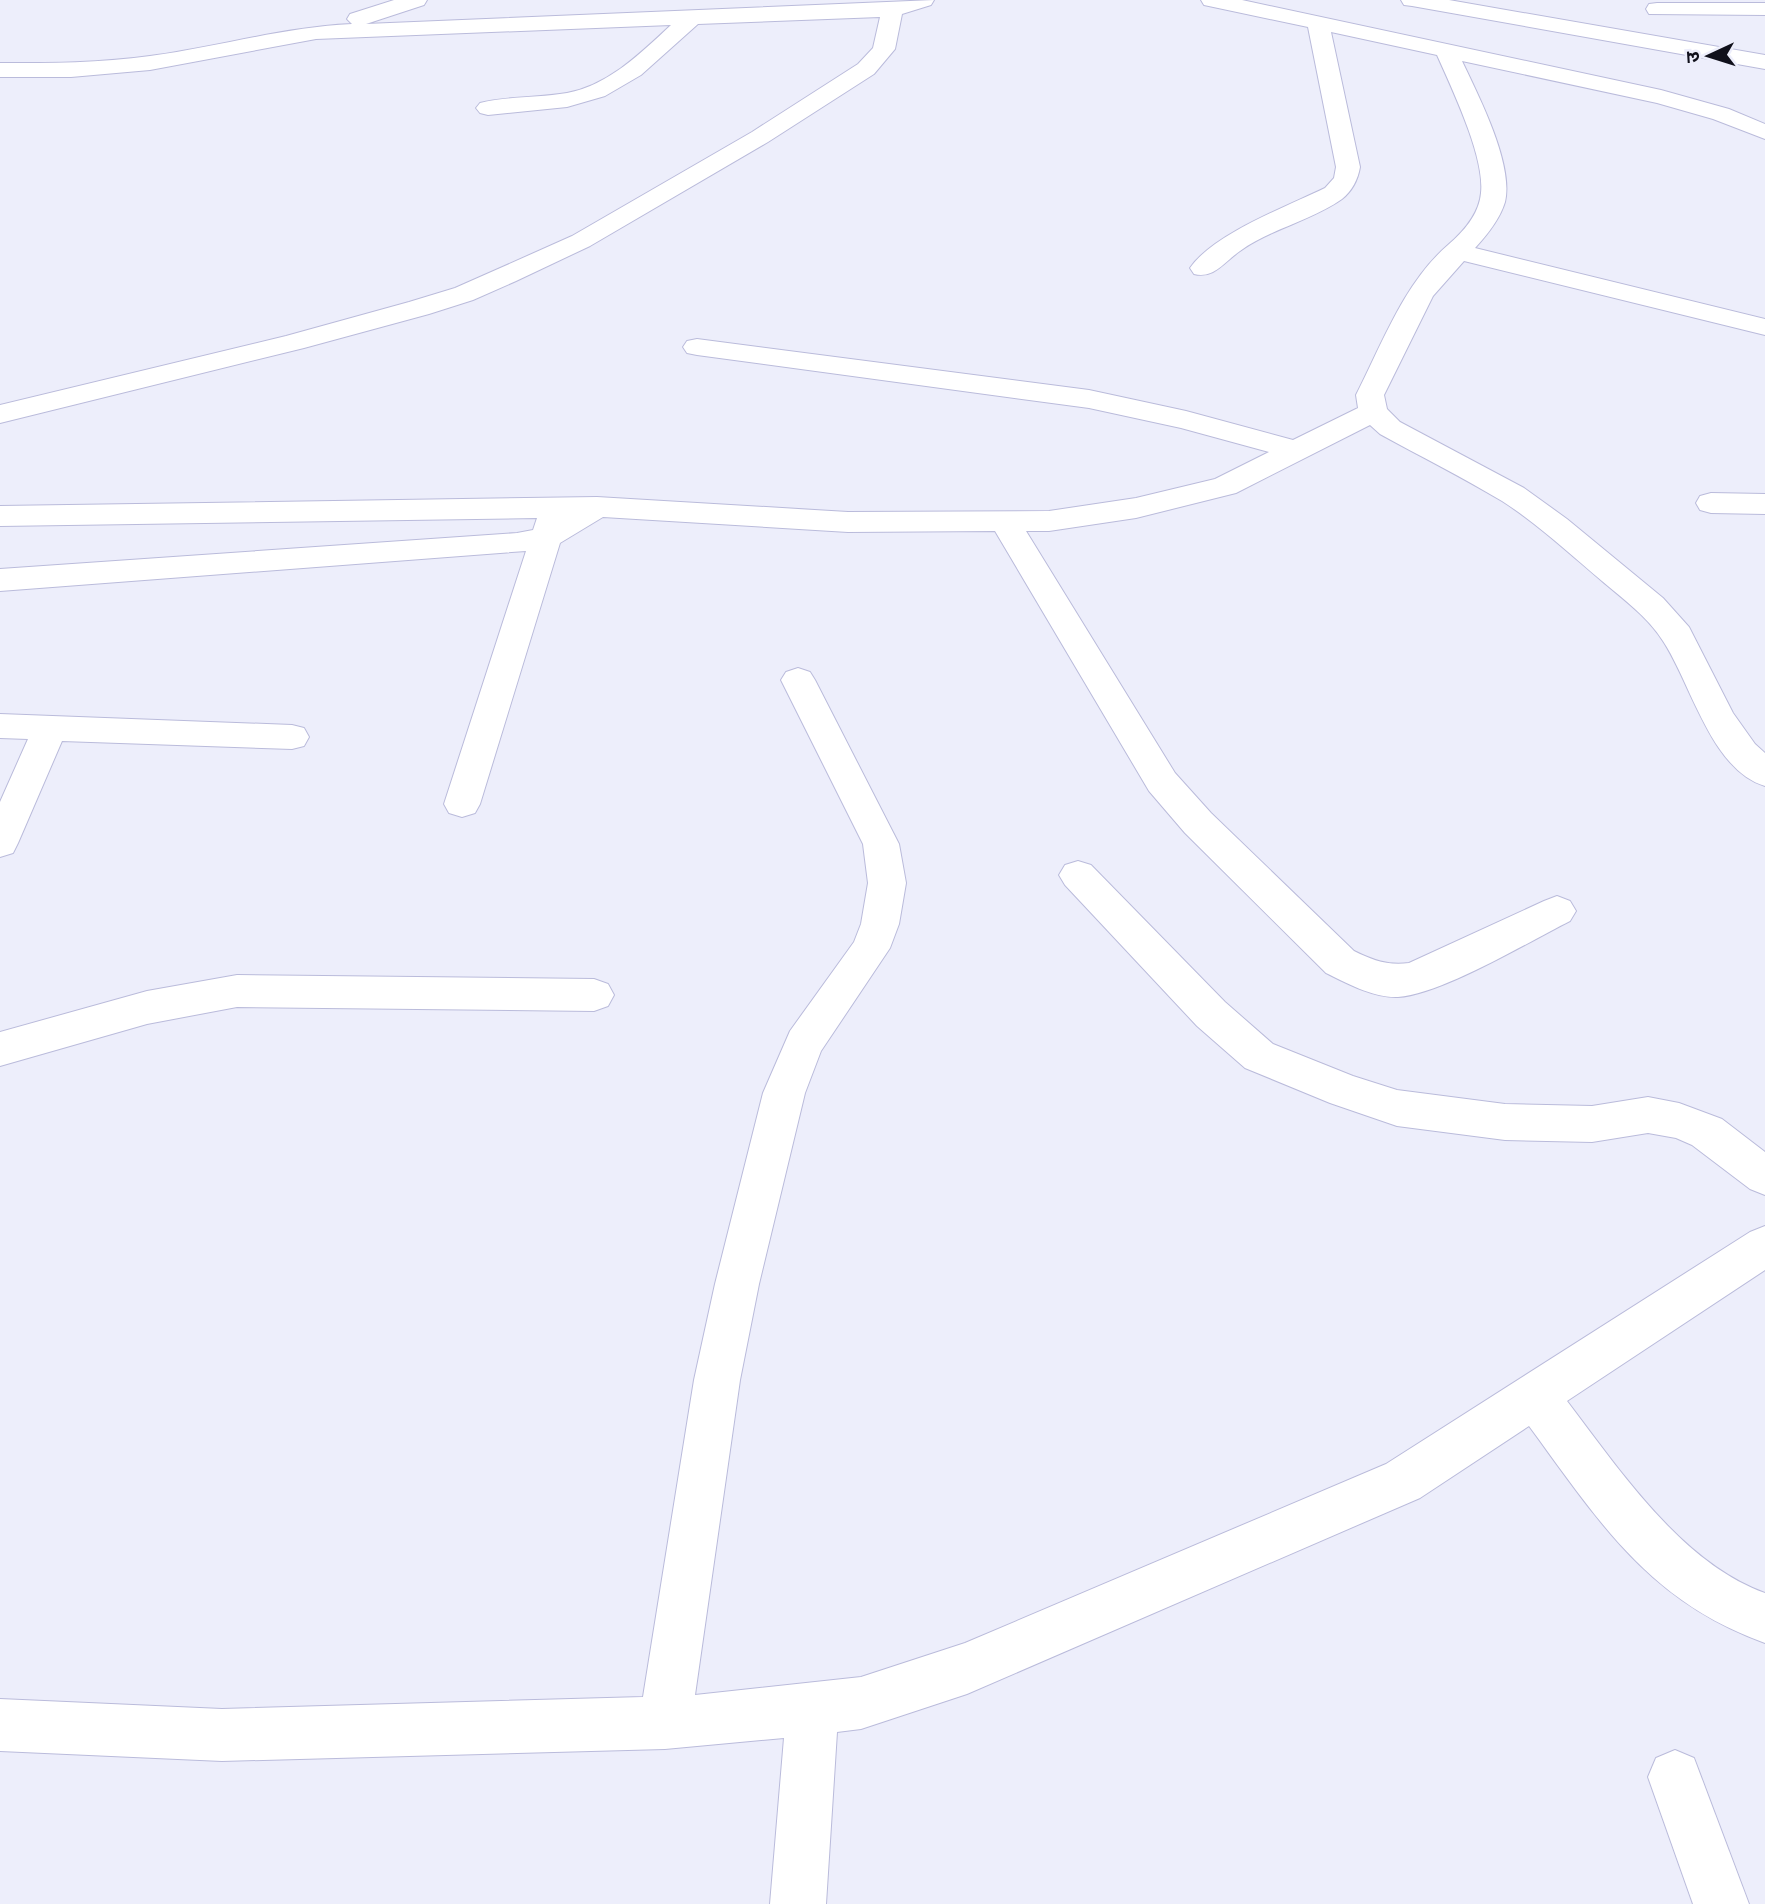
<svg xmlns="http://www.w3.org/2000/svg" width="1765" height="1904" viewBox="0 0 1765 1904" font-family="'Exo 2','Noto Sans Devanagari',sans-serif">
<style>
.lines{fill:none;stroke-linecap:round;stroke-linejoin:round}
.minor-casing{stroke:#babbdb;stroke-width:2}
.minor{fill:#fff;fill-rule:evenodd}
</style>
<rect width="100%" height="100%" fill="#edeefb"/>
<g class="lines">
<!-- minor casing -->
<g class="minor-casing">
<g id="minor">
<path d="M394,0H427L424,5L366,24L934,0L931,5L902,14L895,49L874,74L768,142L590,246L516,281L473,300L429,314L304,348L0,423V405L286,336L409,302L455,288L498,269L572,236L752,132L858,64L873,48L880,17L698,24L641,75L605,96L567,107L488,115L480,113L476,108L480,103C508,96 538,98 567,93C609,85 641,53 671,25L316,39L150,70L71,77H0V63C50,63 101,63 150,56C218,47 284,27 352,24L347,19L350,14Z"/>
<path d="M1201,0H1242L1661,90L1729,109L1765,124V139L1713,119L1657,103L1462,61C1478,95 1514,164 1505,202C1500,219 1487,235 1475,248L1765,319V335L1464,261L1433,296L1384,395L1387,409L1400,422L1524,488L1567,519L1663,598L1689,627L1733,713L1755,744L1765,753V786C1711,770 1691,683 1663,641C1648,617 1623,599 1602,581C1570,554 1538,524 1502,501C1462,477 1420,456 1380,434L1370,425L1236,493L1136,518L1049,531H1026L1175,773L1211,813L1354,951C1372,960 1388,966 1409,963L1544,901L1557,896L1570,901L1576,911L1570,921C1528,942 1442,994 1398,997C1374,998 1346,983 1326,973L1185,833L1149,791L995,531L848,532L603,517L560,543L480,804L475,813L462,817L449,813L444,804L526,551L0,591V569L517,533L533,530L537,518L0,526V506L597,497L848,512L1049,511L1136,498L1215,479L1269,452L1181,428L1089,408L697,355L687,353L683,347L687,341L697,339L1089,390L1186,411L1293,440L1358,408L1356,395C1382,344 1404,283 1448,245C1463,232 1479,215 1481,193C1485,157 1452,89 1437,55L1331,32L1360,167C1358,179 1352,191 1342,199C1311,221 1270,229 1240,251C1224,262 1214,279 1194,274L1190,268C1213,234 1288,206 1325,188L1334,178L1336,167L1308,27L1204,5Z"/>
<path d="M1401,0H1449L1765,55V69L1412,6L1404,5Z"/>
<path d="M1657,3H1765V15L1649,14L1646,9L1649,4Z"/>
<path d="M1711,493L1765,494V514L1711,513L1700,510L1696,503L1700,496Z"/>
<path d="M798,668L810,672L815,680L899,844L906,883L899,924L890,948L821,1051L805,1093L759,1284L740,1380L695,1695L861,1677L965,1643L1386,1464L1750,1232L1765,1226V1270L1567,1401C1619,1469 1681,1563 1765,1593V1643C1648,1601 1599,1521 1529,1426L1420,1498L967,1694L861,1729L837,1732L826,1904H770L784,1738L665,1749L222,1761L0,1751V1699L222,1709L643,1697L694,1380L715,1284L763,1093L790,1031L854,942L861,924L868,883L863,844L781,680L786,672Z"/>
<path d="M0,714L292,725L304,728L309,737L304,746L292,749L62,741L18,843L13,853L0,857V802L28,739L0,738Z"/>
<path d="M1078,861L1091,865L1225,1002L1273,1044L1353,1076L1397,1090L1505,1104L1592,1106L1648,1097L1679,1103L1722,1119L1765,1152V1195L1750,1189L1692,1145L1676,1138L1648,1133L1592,1142L1505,1140L1397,1126L1330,1103L1245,1068L1197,1026L1065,885L1059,875L1065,865Z"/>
<path d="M237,975L594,979L608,984L614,995L608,1006L594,1011L237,1007L147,1024L0,1066V1032L147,991Z"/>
<path d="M1675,1750L1694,1758L1749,1904H1693L1648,1777L1656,1758Z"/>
</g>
</g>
<!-- minor -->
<use href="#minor" class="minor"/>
</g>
<!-- north arrow -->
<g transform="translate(1709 56) rotate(266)" stroke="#edeefb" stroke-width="5" paint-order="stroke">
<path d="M0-5L12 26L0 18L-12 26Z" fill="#10101b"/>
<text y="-10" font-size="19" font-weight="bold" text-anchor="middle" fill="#10101b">उ</text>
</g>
</svg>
